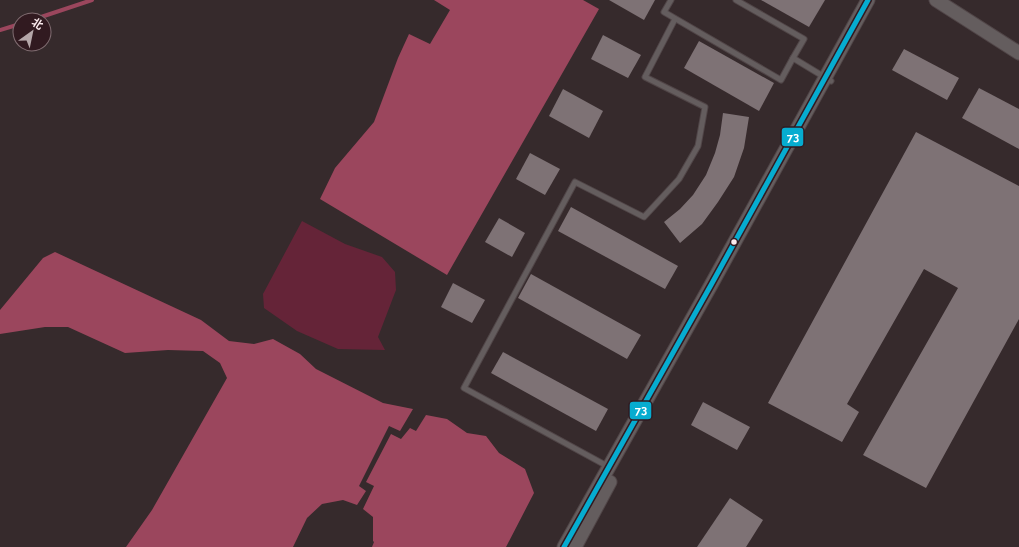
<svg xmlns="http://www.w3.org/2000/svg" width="1019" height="547" viewBox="0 0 1019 547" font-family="Raleway,'Noto Sans SC',sans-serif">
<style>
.green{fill:#652438}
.water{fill:#9b465d}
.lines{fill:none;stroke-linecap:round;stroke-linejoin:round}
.stream{stroke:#9b465d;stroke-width:4}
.building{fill:#7e7275}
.service-casing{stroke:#514648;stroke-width:7}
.tertiary-casing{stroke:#514648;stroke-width:15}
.service{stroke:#645d5e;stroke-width:5}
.tertiary{stroke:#645d5e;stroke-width:13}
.bus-1-casing{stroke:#311a20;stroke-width:8}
.bus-1{stroke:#06acd0;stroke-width:5}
.bus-dot{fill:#faeaed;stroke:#311a20;stroke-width:1.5}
.line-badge{stroke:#311a20;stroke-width:1.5}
.badge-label{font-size:11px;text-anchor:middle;font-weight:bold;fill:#fff}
</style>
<rect width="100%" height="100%" fill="#362a2c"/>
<!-- green -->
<path class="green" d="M302,221L345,244L382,257L395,272L396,290L378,337L385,350L338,349L297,331L264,308L263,294Z"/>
<!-- water -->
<g class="water">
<path d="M434,0H583L599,9L447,275L320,199L335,168L374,122L398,58L409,34L430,44L450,10Z"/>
<path d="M55,252L201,320L229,341L254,344L273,339L300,354L316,369L383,403L413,409L400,431L389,426L359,486L366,491L357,505L343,500L322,504L307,518L293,547H126L152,510L227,378L220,363L203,351L168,350L125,353L68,327H45L0,334V310L43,258Z"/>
<path d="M426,415L447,419L467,433L486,436L499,453L525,469L534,493L506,547H372L374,542L373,541V517L363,509L374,486L366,482L391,434L401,439L410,428L416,431Z"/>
</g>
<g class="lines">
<!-- stream -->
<g class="stream">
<path d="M32,20L92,0"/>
<path d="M0,30L20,24"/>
</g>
</g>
<!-- building -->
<g class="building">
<path d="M609,0H655L644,20Z"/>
<path d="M761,0H825L809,27Z"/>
<path d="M603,35L641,55L628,78L591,59Z"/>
<path d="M699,41L774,83L759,111L684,68Z"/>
<path d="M904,49L959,78L947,100L892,70Z"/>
<path d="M979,88L1019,109V149L962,118Z"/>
<path d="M563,89L603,111L589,138L549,116Z"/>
<path d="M723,113L749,117L744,148L734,177L718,202L702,224L680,243L664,222L680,209L693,195L706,175L715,153L720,135Z"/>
<path d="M916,132L1019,186V319L926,488L863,455L958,288L924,269L847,404L859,412L842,442L768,403Z"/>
<path d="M530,153L560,169L545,195L516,179Z"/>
<path d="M571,207L678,266L665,289L558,231Z"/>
<path d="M499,218L525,233L512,257L485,242Z"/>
<path d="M531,274L641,335L627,359L518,298Z"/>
<path d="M453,283L485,300L472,323L441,307Z"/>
<path d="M503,352L608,409L596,431L491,373Z"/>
<path d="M703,402L750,427L737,450L691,425Z"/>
<path d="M730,498L763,520L746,547H697Z"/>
</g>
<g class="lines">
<!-- service casing -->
<g class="service-casing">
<g id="service">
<path d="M671,0L664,12L781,80L793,58L831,81"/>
<path d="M736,0L804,39L793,58"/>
<path d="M609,467L464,388L575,182L644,217L679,179L698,146L705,107L645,77L675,19"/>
</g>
</g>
<!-- tertiary casing -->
<g class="tertiary-casing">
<g id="tertiary">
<path d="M936,0L1019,53"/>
<path d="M564,547L711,285L868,0"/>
<path d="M575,547L610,482"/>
</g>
</g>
<!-- service -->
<use href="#service" class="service"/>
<!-- tertiary -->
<use href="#tertiary" class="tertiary"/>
<!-- bus-1 casing -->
<g class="bus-1-casing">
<path id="bus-1" d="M564,547L711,285L868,0"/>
</g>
<!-- bus-1 -->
<use href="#bus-1" class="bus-1"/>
</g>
<!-- markers -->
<circle class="bus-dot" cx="734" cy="242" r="3.5"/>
<g class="line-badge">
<rect x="781" y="127" width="23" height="20" rx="4" fill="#06acd0"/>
<rect x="629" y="401" width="23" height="19" rx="4" fill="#06acd0"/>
</g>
<g class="badge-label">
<text x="793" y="141">73</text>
<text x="641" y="414">73</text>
</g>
<!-- north arrow -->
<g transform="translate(32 32) rotate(33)"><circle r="19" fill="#311a20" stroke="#816d72"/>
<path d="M0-3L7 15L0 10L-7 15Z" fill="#b5a7a9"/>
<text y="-6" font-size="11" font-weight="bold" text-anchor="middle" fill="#faeaed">北</text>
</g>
</svg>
